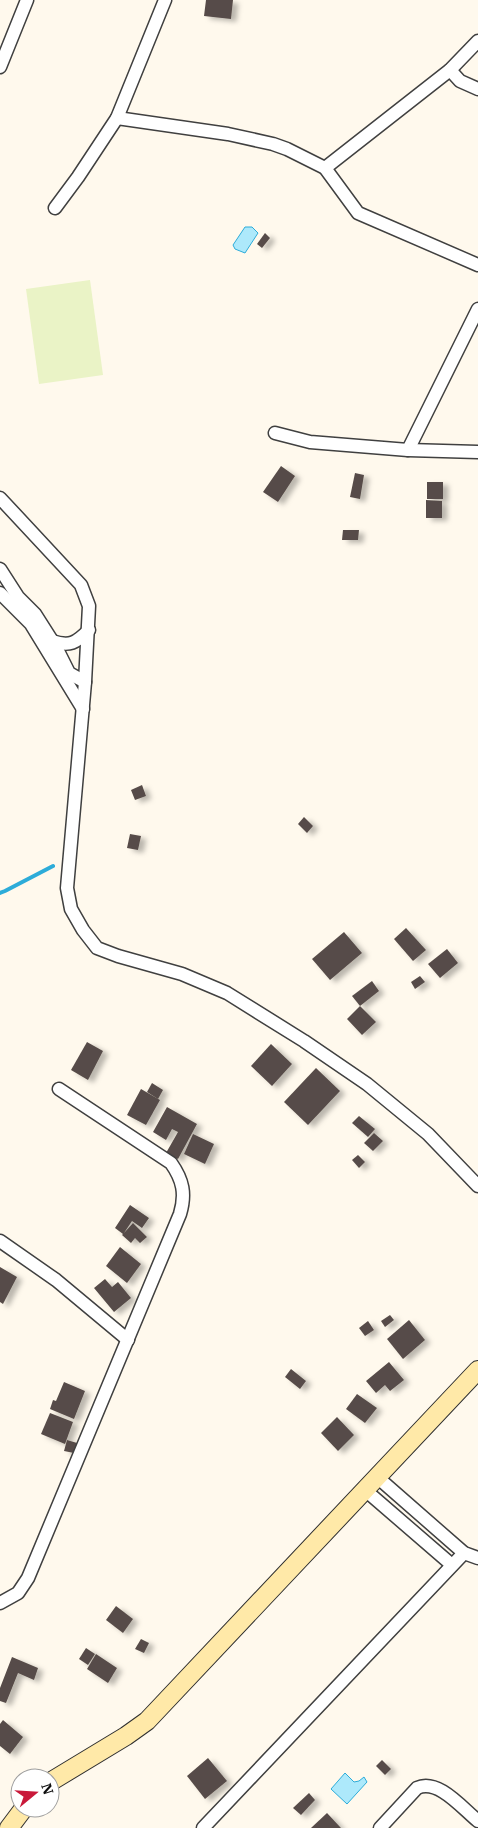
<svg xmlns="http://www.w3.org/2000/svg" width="478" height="1828" viewBox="0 0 478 1828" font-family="'IBM Plex Serif',serif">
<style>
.pitch{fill:#eaf3c6}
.water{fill:#ade9fb;stroke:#2dacd9}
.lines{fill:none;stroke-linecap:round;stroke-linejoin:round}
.stream{stroke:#2dacd9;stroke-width:4}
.building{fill:#574c48;filter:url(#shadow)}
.street-casing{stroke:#404040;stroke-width:15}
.secondary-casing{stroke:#2f2f2f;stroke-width:20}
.street{stroke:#fff;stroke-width:12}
.secondary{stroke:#ffe9a8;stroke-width:18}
</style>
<defs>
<filter id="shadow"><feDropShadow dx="5.5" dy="3" stdDeviation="2.5" flood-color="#0004"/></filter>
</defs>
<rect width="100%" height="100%" fill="#fff9ed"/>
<!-- pitch -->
<path class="pitch" d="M90,280L103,375L39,384L26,289Z"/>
<!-- water -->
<g class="water">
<path d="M245,227H252L258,233L245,253L235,249L233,245Z"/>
<path d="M345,1773L354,1782L359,1781L364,1777L367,1782L347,1804L331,1789Z"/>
</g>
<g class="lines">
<!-- stream -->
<path class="stream" d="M0,893L5,891L53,866"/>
</g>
<!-- building -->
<g class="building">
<path d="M206,0H233L231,19L204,16Z"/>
<path d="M265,233L270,238L262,248L257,244Z"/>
<path d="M281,466L295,476L278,502L263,492Z"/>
<path d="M355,473L364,475L360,499L350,497Z"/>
<rect x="427" y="482" width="16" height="17"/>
<path d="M426,500L442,501V518H426Z"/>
<path d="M343,530H359L358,540H342Z"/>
<path d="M142,785L146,796L135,800L131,790Z"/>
<path d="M304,817L313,826L307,833L298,824Z"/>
<path d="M130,834L141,836L138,850L127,848Z"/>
<path d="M406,928L426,950L413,961L394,939Z"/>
<path d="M344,932L362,953L330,980L312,959Z"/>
<path d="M447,949L458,963L440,978L428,964Z"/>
<path d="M420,976L425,982L415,989L411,982Z"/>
<path d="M372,981L379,991L360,1006L352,996Z"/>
<path d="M360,1006L376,1022L362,1035L347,1019Z"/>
<path d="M87,1042L103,1051L88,1080L71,1070Z"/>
<path d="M271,1044L292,1064L272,1086L251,1066Z"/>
<path d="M316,1068L340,1091L308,1125L284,1102Z"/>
<path d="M152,1083L163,1090L158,1099L147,1092Z"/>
<path d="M141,1089L160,1100L146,1125L127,1115Z"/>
<path d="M167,1107L197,1124L178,1159L166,1153L178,1132L172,1129L166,1140L153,1132Z"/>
<path d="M359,1116L375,1129L368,1137L352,1123Z"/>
<path d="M374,1133L383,1141L373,1151L364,1143Z"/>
<path d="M193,1134L214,1144L205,1164L184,1154Z"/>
<path d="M358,1155L365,1162L359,1168L352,1160Z"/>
<path d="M130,1205L149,1218L142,1228L132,1221L124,1233L133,1223L147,1237L140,1243L135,1238L131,1243L122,1235L123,1234L115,1228Z"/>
<path d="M120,1247L141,1264L127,1283L106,1266Z"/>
<path d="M0,1267L17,1277L3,1304L0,1302Z"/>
<path d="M105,1279L112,1287L118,1282L131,1298L114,1312L94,1288Z"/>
<path d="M390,1315L394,1320L385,1327L381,1321Z"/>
<path d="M409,1320L425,1340L403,1359L387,1339Z"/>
<path d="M368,1321L374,1330L365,1336L359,1328Z"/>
<path d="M389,1362L404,1380L390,1391L385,1385L376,1393L366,1381Z"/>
<path d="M291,1369L306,1381L300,1389L285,1377Z"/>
<path d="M64,1382L85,1391L74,1419L50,1409L53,1400L56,1401Z"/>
<path d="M357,1394L377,1408L365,1423L346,1409Z"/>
<path d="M50,1413L73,1422L65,1444L41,1434Z"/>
<path d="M337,1417L354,1435L338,1451L321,1433Z"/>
<path d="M67,1440L77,1443L74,1453L64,1451Z"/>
<path d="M116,1606L133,1619L123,1633L106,1620Z"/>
<path d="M141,1639L149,1643L144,1653L135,1649Z"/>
<path d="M86,1648L95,1654L88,1665L79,1659Z"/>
<path d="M96,1654L117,1668L108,1683L87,1669Z"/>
<path d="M12,1657L38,1668L34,1680L18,1673L6,1703L0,1701V1688Z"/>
<path d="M3,1720L23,1737L10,1754L0,1746V1724Z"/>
<path d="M208,1758L227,1781L205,1799L187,1776Z"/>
<path d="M382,1760L391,1769L385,1775L376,1766Z"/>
<path d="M309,1793L315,1800L301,1815L293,1808Z"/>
<path d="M327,1813L341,1828H311Z"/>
</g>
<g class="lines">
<!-- street casing -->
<g class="street-casing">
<g id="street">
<path d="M0,67L27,0"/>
<path d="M450,70L460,81L478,89"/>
<path d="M117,118L228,134L273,144L287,149L325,168L358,213L478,265"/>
<path d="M325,168L450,70L478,41"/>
<path d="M55,208L78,177L117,118L165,0"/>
<path d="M275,433L310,442L408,450L478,452"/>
<path d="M408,450L478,309"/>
<path d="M0,498L81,585L89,606L85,682L67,888L71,909L83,930L97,948L118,956L182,974L227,993L304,1041L367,1084L428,1134L478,1186"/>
<path d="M0,569L18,597L35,614L56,647L69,673L85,682"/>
<path d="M0,593L31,624L83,709"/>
<path d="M52,641C70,647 76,643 89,630"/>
<path d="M0,1241L56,1280L128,1340"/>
<path d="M376,1476L464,1553L478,1558"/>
<path d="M364,1489L452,1565"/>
<path d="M0,1603L18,1593L28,1578L180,1214C186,1194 183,1180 171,1163L59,1089"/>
<path d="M203,1828L464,1553"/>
<path d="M380,1828L417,1788C438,1778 462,1808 478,1821"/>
</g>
</g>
<!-- secondary casing -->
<g class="secondary-casing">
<g id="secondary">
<path d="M50,1782L126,1736L147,1721L478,1370"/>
<path d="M9,1828L24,1808"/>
</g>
</g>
<!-- street -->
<use href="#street" class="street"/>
<!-- secondary -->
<use href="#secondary" class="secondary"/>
</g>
<!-- north arrow -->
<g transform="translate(35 1793) rotate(72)"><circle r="24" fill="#ffffff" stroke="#9e9e9e"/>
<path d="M0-4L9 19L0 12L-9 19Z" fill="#c9193a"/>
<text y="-8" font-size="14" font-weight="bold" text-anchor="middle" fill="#0d0d0d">N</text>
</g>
</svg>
